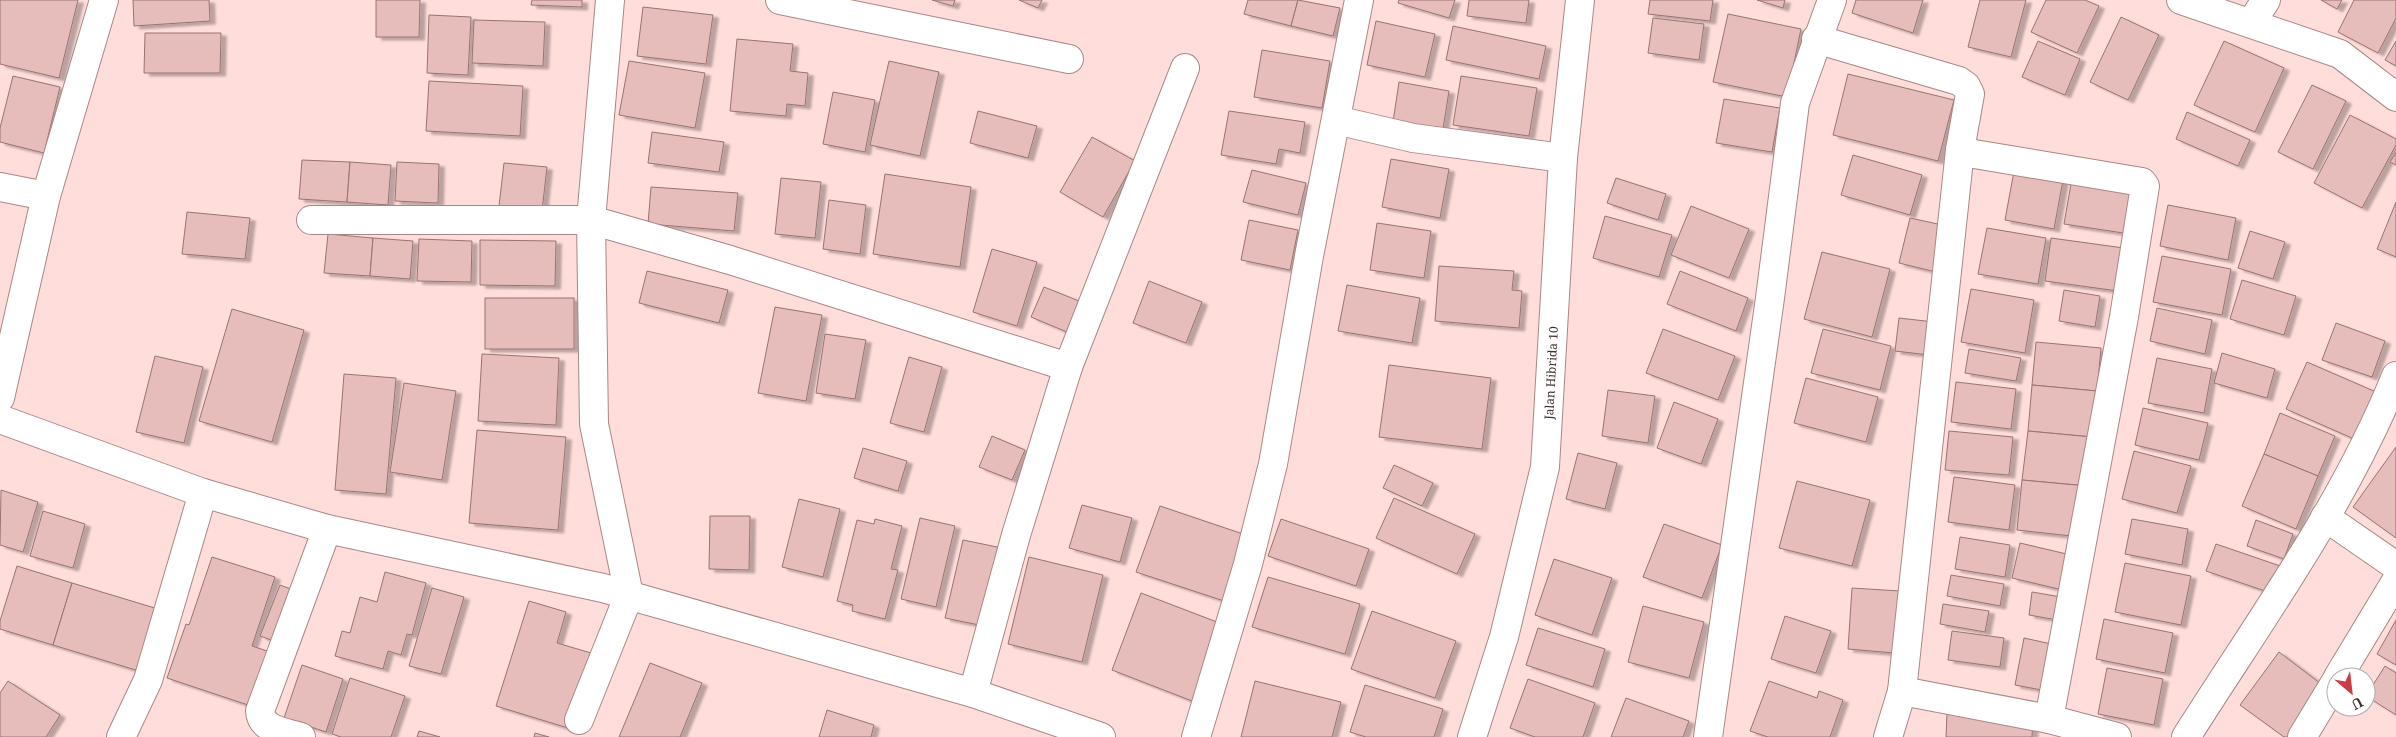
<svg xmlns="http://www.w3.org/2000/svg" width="2396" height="737" viewBox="0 0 2396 737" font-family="'Noto Serif',serif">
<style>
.building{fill:#e6bdbb;stroke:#987372;filter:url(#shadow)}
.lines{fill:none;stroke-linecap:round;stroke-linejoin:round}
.minor-casing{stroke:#ac8685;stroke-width:30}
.minor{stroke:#fff;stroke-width:28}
.labels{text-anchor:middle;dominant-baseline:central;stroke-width:4.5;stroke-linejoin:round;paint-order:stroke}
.street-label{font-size:12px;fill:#413130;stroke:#fff}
</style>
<defs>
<filter id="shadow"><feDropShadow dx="5.5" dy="3" stdDeviation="1" flood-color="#0004"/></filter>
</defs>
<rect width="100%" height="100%" fill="#ffdddb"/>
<!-- building -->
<g class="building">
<path d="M0,0H78L59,78L0,64Z"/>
<path d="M133,0H209L210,21L134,26Z"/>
<path d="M376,0H420L419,37H376Z"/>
<path d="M532,0H582V7L531,5Z"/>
<path d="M932,0H955L953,6Z"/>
<path d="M1019,0H1042L1038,8Z"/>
<path d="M1248,0H1298L1291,26L1244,14Z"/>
<path d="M1298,0L1340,8L1333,36L1291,26Z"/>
<path d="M1399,0H1455L1449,18L1398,3Z"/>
<path d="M1469,0H1529L1526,23L1467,16Z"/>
<path d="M1650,0H1713L1710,21L1648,14Z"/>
<path d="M1757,0H1785L1783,8Z"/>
<path d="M1856,0H1923L1913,33L1852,13Z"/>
<path d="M1980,0H2026L2011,57L1968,47Z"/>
<path d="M2046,0H2085L2099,6L2077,53L2031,32Z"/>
<path d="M2321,0H2342L2337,9Z"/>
<path d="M2354,0H2396V18L2378,53L2338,32Z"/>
<path d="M643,7L713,15L706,64L637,56Z"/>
<path d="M1728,14L1801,29L1787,97L1713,82Z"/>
<path d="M429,15L471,17L468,75L427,73Z"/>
<path d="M2121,17L2159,35L2128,100L2090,82Z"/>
<path d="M1653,18L1704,24L1699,60L1648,53Z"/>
<path d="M474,20L545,22L543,66L472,63Z"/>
<path d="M1376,21L1435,34L1425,77L1367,65Z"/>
<path d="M1453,26L1546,46L1539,79L1446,60Z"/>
<path d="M145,33H221L220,73H144Z"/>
<path d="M737,39L793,44L790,71L808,73L805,106L787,104L786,116L730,111Z"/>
<path d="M2038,41L2080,59L2065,95L2022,77Z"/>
<path d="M2224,41L2284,68L2255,132L2194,105Z"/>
<path d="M2396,41V66L2385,60Z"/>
<path d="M1262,50L1330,61L1322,108L1254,97Z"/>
<path d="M629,61L705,73L695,128L619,115Z"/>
<path d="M889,61L939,72L920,156L870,145Z"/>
<path d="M1848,74L1954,100L1938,161L1833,135Z"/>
<path d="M13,76L60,87L44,153L0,142V128Z"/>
<path d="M1461,76L1537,88L1529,136L1453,125Z"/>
<path d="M429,81L523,86L520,136L426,131Z"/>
<path d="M1399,82L1449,91L1443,129L1393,122Z"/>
<path d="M2312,85L2346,101L2313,169L2278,152Z"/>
<path d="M833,92L875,100L865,152L823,144Z"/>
<path d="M1724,99L1780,108L1772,152L1716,143Z"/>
<path d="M978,111L1037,126L1028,158L970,143Z"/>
<path d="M1229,111L1305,122L1300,153L1279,149L1276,164L1221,155Z"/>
<path d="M2187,112L2250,140L2238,166L2176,139Z"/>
<path d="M2350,115L2396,139V145L2362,208L2314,183Z"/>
<path d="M652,132L724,142L719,172L648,163Z"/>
<path d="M1092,137L1135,161L1103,217L1060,192Z"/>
<path d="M2396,153V165L2390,162Z"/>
<path d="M1853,155L1922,175L1910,215L1841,195Z"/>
<path d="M1391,159L1449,169L1440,218L1382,207Z"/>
<path d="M302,160L350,162L347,202L299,199Z"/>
<path d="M350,162L391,165L388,205L347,202Z"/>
<path d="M397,162L439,164L438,203L395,201Z"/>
<path d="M504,163L547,167L542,211L499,206Z"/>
<path d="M1252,170L1306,183L1298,215L1243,202Z"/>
<path d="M2014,171L2063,180L2054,229L2005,220Z"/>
<path d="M885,174L971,187L960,267L873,254Z"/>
<path d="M781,178L821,182L815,238L775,234Z"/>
<path d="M1616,178L1666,194L1658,220L1607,203Z"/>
<path d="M2071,184L2137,194L2130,234L2064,224Z"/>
<path d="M651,187L738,193L734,231L648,224Z"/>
<path d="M829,200L866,205L860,254L823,249Z"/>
<path d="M2396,202V257L2377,249Z"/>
<path d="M2168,205L2236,218L2228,260L2160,246Z"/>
<path d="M1691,206L1749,229L1729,278L1671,255Z"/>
<path d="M187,212L250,218L245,259L182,254Z"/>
<path d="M1605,216L1672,235L1659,277L1593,258Z"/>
<path d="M1910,218L1947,226L1936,272L1899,263Z"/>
<path d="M1249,220L1298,230L1290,270L1241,260Z"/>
<path d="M1377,223L1431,231L1424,278L1370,270Z"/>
<path d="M1987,228L2046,238L2038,284L1978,274Z"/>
<path d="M2250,231L2285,242L2273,279L2238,268Z"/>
<path d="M328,234L373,238L370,276L324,273Z"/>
<path d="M373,238L413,241L410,279L370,276Z"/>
<path d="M2051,238L2124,248L2118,291L2045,281Z"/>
<path d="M419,239L472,241L471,282L417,281Z"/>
<path d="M480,240L556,241L555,286L480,285Z"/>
<path d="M992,249L1037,262L1017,326L973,312Z"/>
<path d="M1822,252L1890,269L1872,337L1804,319Z"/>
<path d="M2162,256L2231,269L2222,315L2153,302Z"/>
<path d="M1439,266L1514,271L1512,290L1522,291L1519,328L1435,321Z"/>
<path d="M647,271L728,290L719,323L639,303Z"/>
<path d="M1680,271L1748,298L1736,331L1667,304Z"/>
<path d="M2242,280L2296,296L2284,335L2230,319Z"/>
<path d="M1149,281L1202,302L1186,343L1133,323Z"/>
<path d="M1347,285L1420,298L1412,343L1338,331Z"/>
<path d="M1044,287L1079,301L1067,332L1031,317Z"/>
<path d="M1971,289L2034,300L2025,353L1961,342Z"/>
<path d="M2064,290L2100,296L2095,327L2059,321Z"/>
<rect x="485" y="298" width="89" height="51"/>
<path d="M775,307L822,315L806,401L758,393Z"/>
<path d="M2157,308L2212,320L2205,354L2150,341Z"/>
<path d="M232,309L304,330L272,442L199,421Z"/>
<path d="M1899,318L1934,322L1929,355L1895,351Z"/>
<path d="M2336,323L2385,341L2372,377L2322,360Z"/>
<path d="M1663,329L1735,356L1718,400L1646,373Z"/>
<path d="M1823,329L1891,346L1880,390L1811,373Z"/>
<path d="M825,334L866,340L855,399L816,393Z"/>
<path d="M2036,342L2101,348L2097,391L2032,385Z"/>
<path d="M1969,349L2021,358L2016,381L1965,373Z"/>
<path d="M2222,353L2275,369L2267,398L2214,383Z"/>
<path d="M482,354L559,358L556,425L478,421Z"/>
<path d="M155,356L203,367L184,443L136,432Z"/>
<path d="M909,357L942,367L924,432L890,423Z"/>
<path d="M2157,358L2212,369L2204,413L2148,403Z"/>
<path d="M2307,362L2376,392L2354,439L2286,409Z"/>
<path d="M1389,365L1491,378L1482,449L1379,437Z"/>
<path d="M344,374L396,378L386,494L335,490Z"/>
<path d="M1806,378L1878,397L1866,442L1794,423Z"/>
<path d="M1956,382L2016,389L2011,429L1951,422Z"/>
<path d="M404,383L456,391L442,480L390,472Z"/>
<path d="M2032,385L2097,391L2092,437L2028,431Z"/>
<path d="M1608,390L1655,396L1648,443L1602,436Z"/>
<path d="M1674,402L1718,419L1701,464L1657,448Z"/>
<path d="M2143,408L2208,423L2199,460L2135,445Z"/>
<path d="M2280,413L2335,436L2318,476L2264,454Z"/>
<path d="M477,430L566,437L558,530L469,523Z"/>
<path d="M1949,431L2013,437L2009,475L1945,470Z"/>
<path d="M2028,431L2092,437L2087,486L2022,480Z"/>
<path d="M992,436L1025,450L1012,480L979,467Z"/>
<path d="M2396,447V538L2353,507Z"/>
<path d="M863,448L907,461L898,491L854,478Z"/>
<path d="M2134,451L2191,466L2177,513L2122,499Z"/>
<path d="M1578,453L1617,463L1605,509L1566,499Z"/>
<path d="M2264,454L2318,476L2296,529L2242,506Z"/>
<path d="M1394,465L1433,483L1422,506L1383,488Z"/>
<path d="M1954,477L2015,485L2009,530L1948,522Z"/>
<path d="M2022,480L2087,486L2081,537L2017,530Z"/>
<path d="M1797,481L1870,500L1852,566L1779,548Z"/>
<path d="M1,490L38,502L23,552L0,545Z"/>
<path d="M1394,498L1475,534L1457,574L1376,538Z"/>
<path d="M799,499L840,509L823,577L782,567Z"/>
<path d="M1082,505L1132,518L1120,562L1069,548Z"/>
<path d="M1160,506L1246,535L1224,601L1136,572Z"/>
<path d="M43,511L85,524L73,568L30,556Z"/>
<path d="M710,516H750L749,570L709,569Z"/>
<path d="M920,518L955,526L936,607L901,599Z"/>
<path d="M875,519L902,526L891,569L898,570L885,619L852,611L853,605L837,601L857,520L874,524Z"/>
<path d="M1281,519L1369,549L1356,586L1268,556Z"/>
<path d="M2132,519L2188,529L2182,565L2125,554Z"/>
<path d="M2256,520L2293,534L2284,559L2247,546Z"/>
<path d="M1664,524L1722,545L1702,598L1643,577Z"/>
<path d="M1960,537L2010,545L2005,577L1955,569Z"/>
<path d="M963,540L1002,548L984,626L945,618Z"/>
<path d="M2020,543L2075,556L2067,591L2012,578Z"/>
<path d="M2216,544L2283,567L2274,594L2206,571Z"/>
<path d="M212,557L275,577L252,646L270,652L251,706L167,678L186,624L189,625Z"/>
<path d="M1029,557L1103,575L1082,662L1008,644Z"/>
<path d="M1554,559L1612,578L1592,635L1535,615Z"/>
<path d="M2125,563L2191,576L2181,625L2115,612Z"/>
<path d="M17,566L72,583L53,645L0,629V621Z"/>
<path d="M385,572L426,583L412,635L407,634L401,655L388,651L383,669L335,656L342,631L350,633L360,597L377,602Z"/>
<path d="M1951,575L2004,584L2000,606L1947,596Z"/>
<path d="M1268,577L1360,604L1345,654L1252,627Z"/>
<path d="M72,583L158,609L139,671L53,645Z"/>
<path d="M280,585L296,591L277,642L260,636Z"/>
<path d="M432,588L464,597L441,674L409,666Z"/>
<path d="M1852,588L1900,591L1895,653L1848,649Z"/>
<path d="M2032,592L2067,598L2063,621L2029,615Z"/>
<path d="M1141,593L1222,624L1192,701L1112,670Z"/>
<path d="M529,601L566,612L557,643L591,653L568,728L496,706Z"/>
<path d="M1943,604L1989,611L1985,632L1940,624Z"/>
<path d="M1643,606L1704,622L1689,678L1628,662Z"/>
<path d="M1372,611L1456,641L1435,698L1351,669Z"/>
<path d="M1785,616L1831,631L1816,673L1771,659Z"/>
<path d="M2104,619L2173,633L2165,673L2096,659Z"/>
<path d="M2396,620V665L2377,654Z"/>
<path d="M1538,628L1605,649L1593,687L1526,665Z"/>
<path d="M1952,631L2004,638L2000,667L1948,660Z"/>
<path d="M2024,638L2056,645L2047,691L2015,685Z"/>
<path d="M2279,652L2329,690L2294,737H2284L2240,705Z"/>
<path d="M650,663L702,683L680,737H619Z"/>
<path d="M302,665L343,679L326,732L284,718Z"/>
<path d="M2385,666L2396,673V715L2366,696Z"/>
<path d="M2107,668L2163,679L2154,725L2098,714Z"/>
<path d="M350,678L405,696L391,737H341L332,734Z"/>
<path d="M1528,679L1595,703L1583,737H1535L1510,728Z"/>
<path d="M8,681L60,715L46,737H0V693Z"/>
<path d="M1255,681L1341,702L1332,737H1241Z"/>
<path d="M1769,681L1817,698L1819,691L1843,700L1830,737H1768L1750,731Z"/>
<path d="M1365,685L1443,709L1434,737H1366L1350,732Z"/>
<path d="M1626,698L1689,721L1683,737H1611Z"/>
<path d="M827,710L874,725L871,737H819Z"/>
<path d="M1947,714L2033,719L2032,737H1946Z"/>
<path d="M419,731L440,737H417Z"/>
<path d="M535,733L549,737H534Z"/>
</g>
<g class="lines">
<!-- minor casing -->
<g class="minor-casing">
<g id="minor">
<path d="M780,0L1069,59"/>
<path d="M2181,0L2340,54L2396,97"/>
<path d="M2251,23L2266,0"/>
<path d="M1816,39L1959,81L1966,86L1970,94L1960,150L1974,154L2142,182L2145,186L2124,317L2049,719"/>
<path d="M1336,120L1413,138L1563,158"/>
<path d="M0,187L46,196"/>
<path d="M311,220H591L730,260L1068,367"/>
<path d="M0,398L46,196L104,0"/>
<path d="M0,419L203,493L327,529L603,588L973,693L1101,737"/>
<path d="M2325,517L2396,566"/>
<path d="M2338,677L2396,581"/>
<path d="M1902,691L2049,719L2117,737"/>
<path d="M973,693L1016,535L1068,367L1185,68"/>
<path d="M579,720L629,595L594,424L591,220L610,0"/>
<path d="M121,737L148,680L203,493"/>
<path d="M301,737C285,732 261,730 260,711L327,529"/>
<path d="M1196,737L1248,564L1273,464L1309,256L1359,0"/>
<path d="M1472,737L1504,637L1545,467L1563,158L1580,0"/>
<path d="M1708,737L1770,298L1795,103L1832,0"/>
<path d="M1888,737L1902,691L1960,150"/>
<path d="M2186,737C2260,620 2344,505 2396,376"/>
<path d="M2302,737L2336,681"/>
</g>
</g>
<!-- minor -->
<use href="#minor" class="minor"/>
</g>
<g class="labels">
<!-- street labels -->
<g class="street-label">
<text transform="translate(1551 373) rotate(-87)">Jalan Hibrida 10</text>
</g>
</g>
<!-- north arrow -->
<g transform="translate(2351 692) rotate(152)"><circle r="24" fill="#ffffff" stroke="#b3adac"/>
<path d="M0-4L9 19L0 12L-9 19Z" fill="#cd3d47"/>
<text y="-8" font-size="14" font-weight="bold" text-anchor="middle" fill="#413130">U</text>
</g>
</svg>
